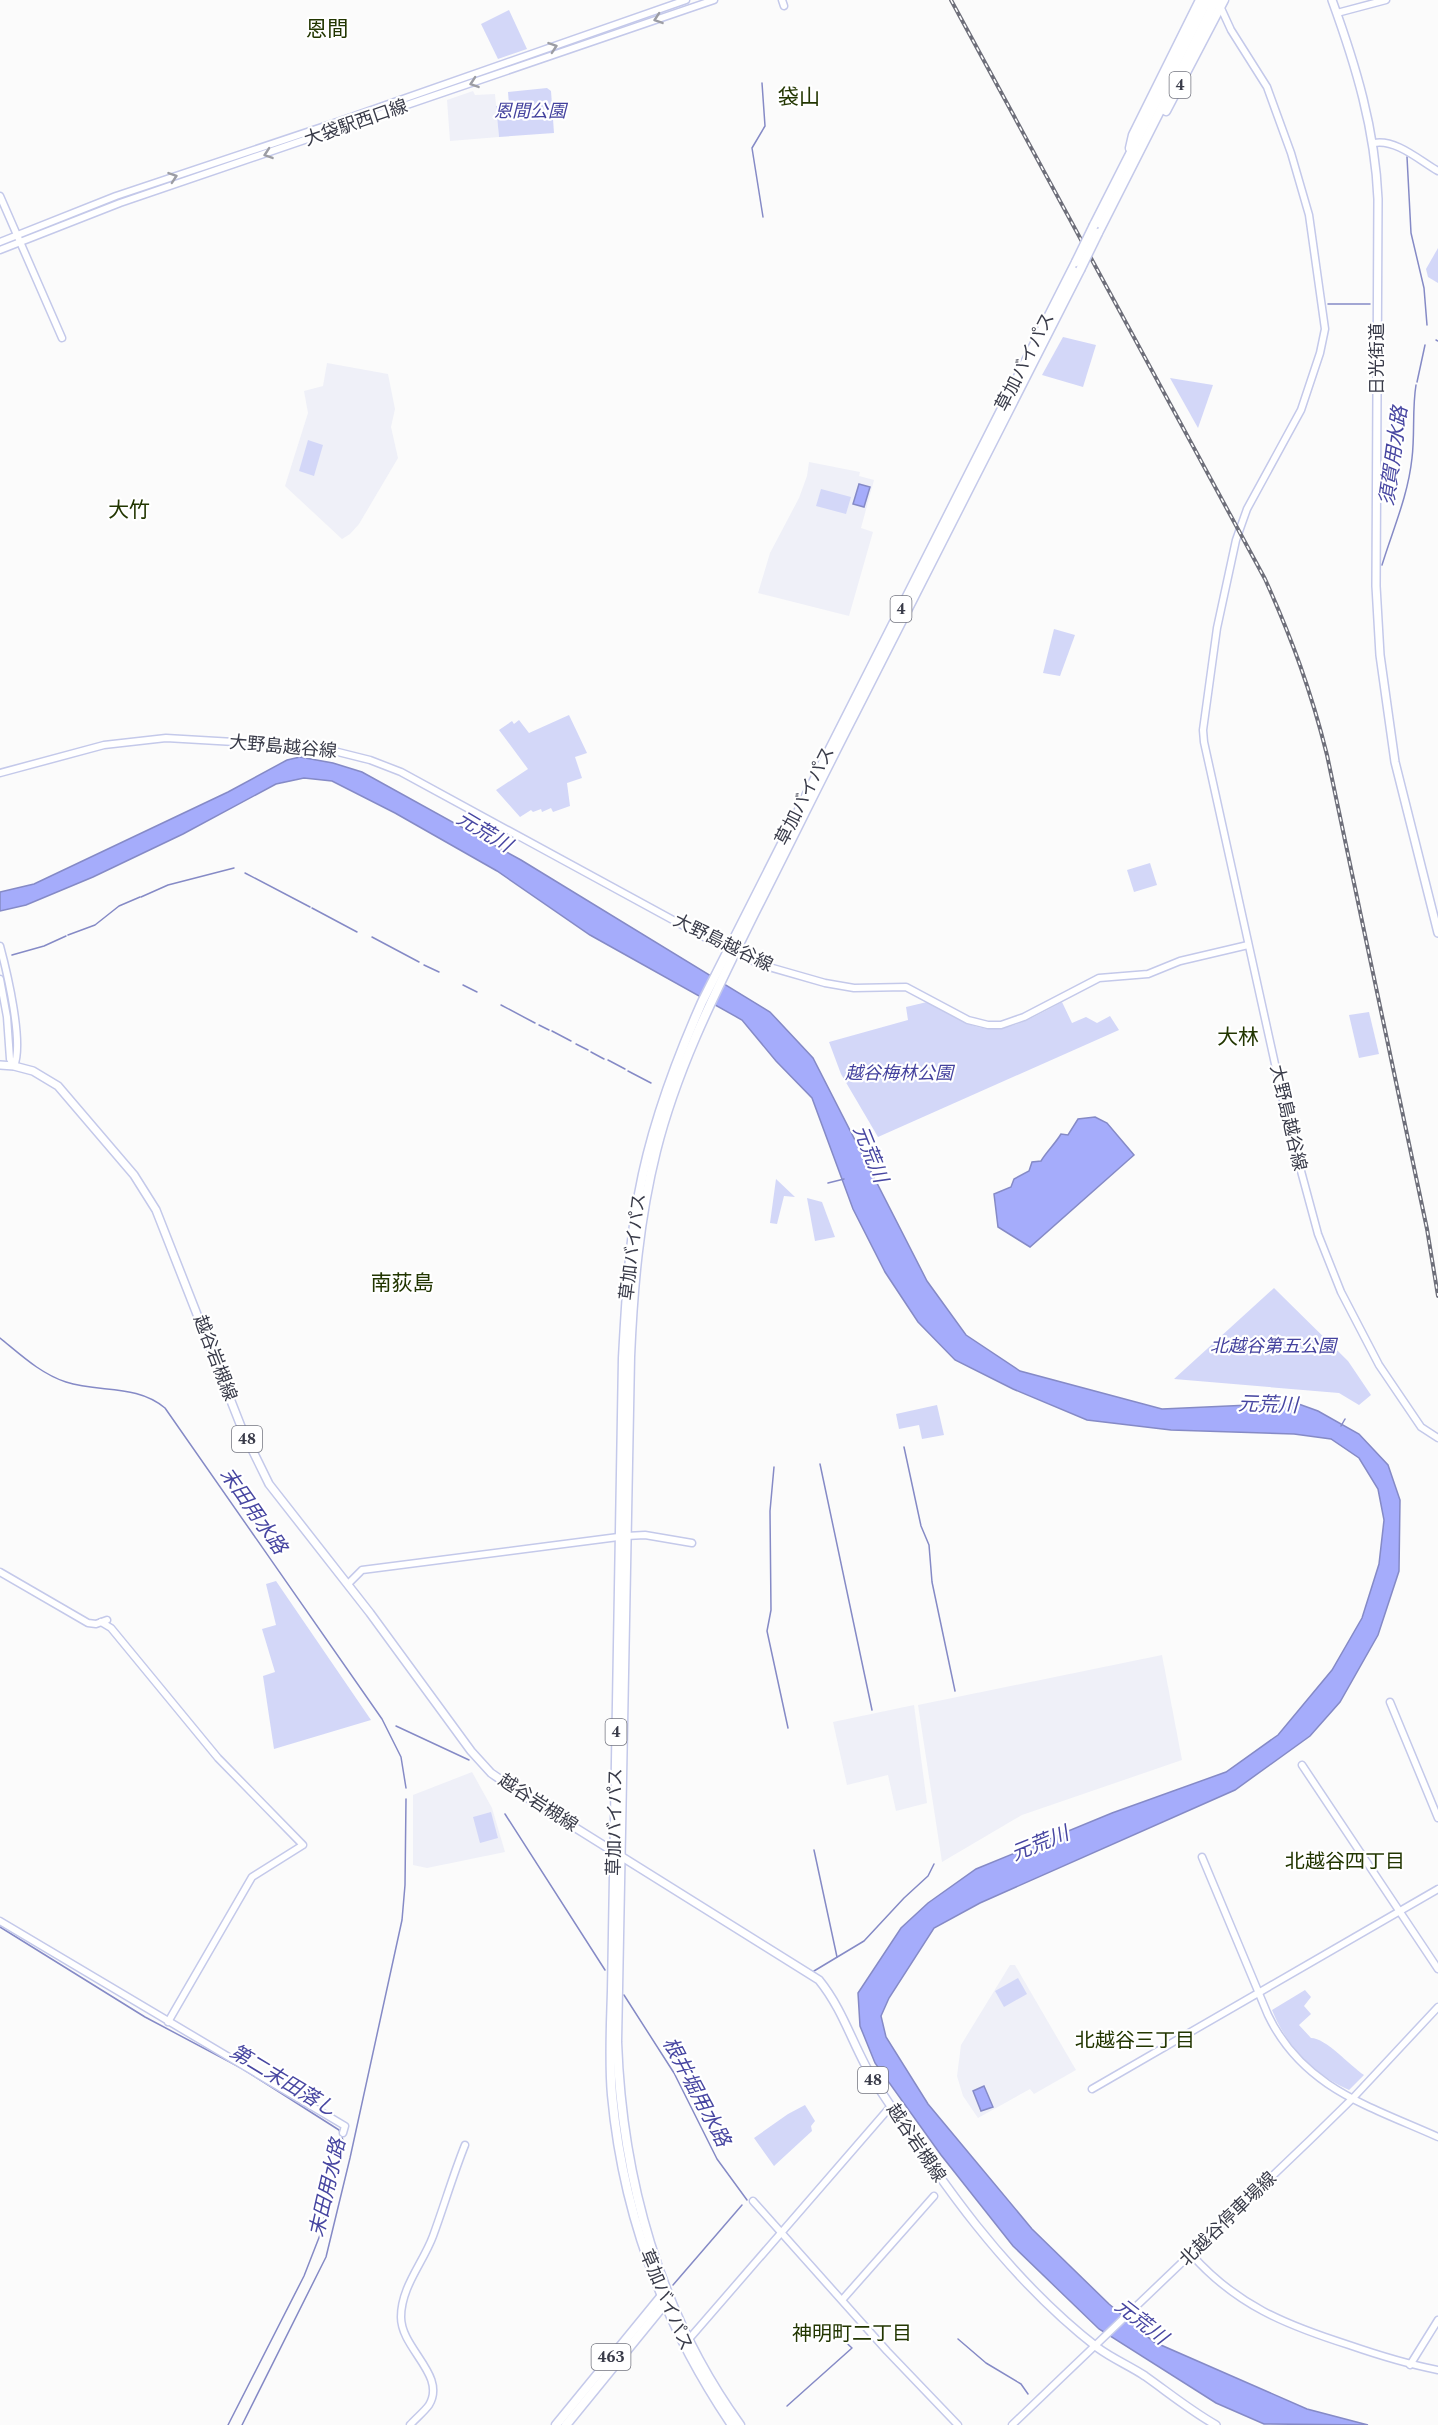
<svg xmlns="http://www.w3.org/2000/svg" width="1438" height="2425" viewBox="0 0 1438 2425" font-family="Spectral,'Noto Sans JP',serif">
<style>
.built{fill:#eff0f8}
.green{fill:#d3d7f8}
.water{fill:#a5acfb;stroke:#858ac6;stroke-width:1.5}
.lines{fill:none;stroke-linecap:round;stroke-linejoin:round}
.stream{stroke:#858ac6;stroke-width:1.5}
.secondary-casing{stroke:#c4c9ea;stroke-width:9}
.primary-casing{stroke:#c4c9ea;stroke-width:10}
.highway-casing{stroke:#c4c9ea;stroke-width:11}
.secondary{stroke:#fff;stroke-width:6}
.primary{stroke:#fff;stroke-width:7}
.highway{stroke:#fff;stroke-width:8}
.rail-casing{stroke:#6e6f7a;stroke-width:4}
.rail{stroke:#fff;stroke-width:1.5;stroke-dasharray:4.5;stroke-linecap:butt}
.highway-bridge-casing{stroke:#c4c9ea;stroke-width:11;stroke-linecap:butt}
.highway-bridge{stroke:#fff;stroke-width:8}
.oneway{stroke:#9c9da4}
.labels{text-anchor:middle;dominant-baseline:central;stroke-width:4.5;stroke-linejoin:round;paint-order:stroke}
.shield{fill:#fff;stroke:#747680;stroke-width:1.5}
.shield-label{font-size:16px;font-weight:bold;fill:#393b49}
.park-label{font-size:18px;font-style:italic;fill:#44429e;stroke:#fff}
.street-label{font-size:18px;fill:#393b49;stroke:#fff}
.water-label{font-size:20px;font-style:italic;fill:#4746a1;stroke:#fff}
.neighbourhood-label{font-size:20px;fill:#223601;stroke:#fff}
.quarter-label{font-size:21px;fill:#223601;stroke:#fff}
</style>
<rect width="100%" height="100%" fill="#fbfbfb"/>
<!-- built -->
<g class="built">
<path d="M473,91L475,95L495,94L499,137L450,141L447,100Z"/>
<path d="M327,363L388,374L395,409L391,427L398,458L359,524L350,534L342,539L285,486L308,413L304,391L323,386Z"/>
<path d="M809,462L860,472L859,476L874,480L861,528L873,532L849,616L758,593L770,553L799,498L807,476Z"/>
<path d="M1162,1655L1182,1760L1022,1815L942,1862L918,1705Z"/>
<path d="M914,1705L927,1803L896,1811L888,1775L847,1785L833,1722Z"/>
<path d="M472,1772L492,1808L505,1852L427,1868L413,1865V1795Z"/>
<path d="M1010,1965H1015L1076,2070L1034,2094L1030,2089L978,2118L963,2096L957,2076L961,2045Z"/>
</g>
<!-- green -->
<g class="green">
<path d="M509,10L527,49L498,59L481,24Z"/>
<path d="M547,88L551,91L554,133L499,137L496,106L509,105L508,92Z"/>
<path d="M1438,248V283L1428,277L1426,269Z"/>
<path d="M1063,337L1096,345L1083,387L1042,375Z"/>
<path d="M1170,378L1213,385L1198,428Z"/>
<path d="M308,440L323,445L314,476L299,471Z"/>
<path d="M821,489L851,497L846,514L816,506Z"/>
<path d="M1054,629L1075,635L1060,676L1043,673Z"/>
<path d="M569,715L587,753L575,757L582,778L567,783L570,806L553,812L551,808L542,812L541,809L533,812L531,810L520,817L496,790L528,769L499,730L512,721L514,724L519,720L529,733Z"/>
<path d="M1150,863L1157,885L1134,892L1127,870Z"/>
<path d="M927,1002C943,1010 960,1022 978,1027C1007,1035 1037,1015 1062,1002L1072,1023L1086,1017L1097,1023L1110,1016L1119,1030L878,1137L841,1074L829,1042L908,1020L906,1007Z"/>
<path d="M1369,1012L1379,1054L1359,1058L1349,1015Z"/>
<path d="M776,1179L795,1197L784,1196L777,1224L770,1223Z"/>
<path d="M807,1198L822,1202L835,1237L815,1241Z"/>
<path d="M1274,1288L1348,1361L1371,1395L1359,1405L1339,1393L1174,1379Z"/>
<path d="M937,1405L944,1435L922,1439L919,1425L899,1429L896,1414Z"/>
<path d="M276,1581L371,1720L274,1749L263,1676L275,1672L262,1629L276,1625L266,1584Z"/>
<path d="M491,1812L498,1838L480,1843L473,1817Z"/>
<path d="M1018,1978L1027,1994L1004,2007L995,1991Z"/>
<path d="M1305,1990L1311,1997L1304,2006L1311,2014L1299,2025L1311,2038C1326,2038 1349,2065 1364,2075L1349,2090C1313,2074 1287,2047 1272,2010Z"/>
<path d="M805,2105L815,2121L811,2126L812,2131L774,2166L754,2138L788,2114Z"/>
</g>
<!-- water -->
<g class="water">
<path d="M859,484L870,487L864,507L853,504Z"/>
<path d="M300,757L333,763L362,772L521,860L770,1012L813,1058L927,1281L966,1335L1020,1371L1162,1409L1296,1403L1318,1411L1359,1434L1388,1465L1400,1500L1399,1571L1378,1635L1340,1702L1310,1736L1235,1790L980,1903L934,1928L889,1998L881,2016L886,2037L928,2104L1032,2229L1109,2304L1154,2342L1307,2409L1368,2425L1264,2424L1216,2403L1099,2329L1013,2246L941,2155L875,2063L860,2026L858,1993L901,1928L928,1903L976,1869L1112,1813L1226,1772L1278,1735L1332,1670L1362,1618L1379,1564L1384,1520L1378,1489L1359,1458L1331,1439L1294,1434L1171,1430L1087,1420L1013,1389L955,1360L918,1322L885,1272L853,1209L812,1098L776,1061L742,1020L590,935L497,871L395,813L332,781L304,778L276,784L183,834L93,877L26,905L0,911V892L34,884L228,792L287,760Z"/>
<path d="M1095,1117L1107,1123L1134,1155L1030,1247L998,1227L994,1194L1011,1187L1014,1179L1029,1171L1032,1162L1041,1161C1047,1151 1055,1144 1061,1134L1068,1135L1078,1119Z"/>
<path d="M984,2086L993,2107L981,2111L973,2091Z"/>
</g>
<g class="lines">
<!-- stream -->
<g class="stream">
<path d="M762,83L765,126L752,148L763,217"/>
<path d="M1407,157L1411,233L1424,288L1427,325"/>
<path d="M1328,304H1370"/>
<path d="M1436,340L1438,341"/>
<path d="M1417,382L1425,345"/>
<path d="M1382,565C1393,529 1408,496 1412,458C1415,434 1412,409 1416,385"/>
<path d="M245,873L310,907"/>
<path d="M141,897L168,885L234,868"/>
<path d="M312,908L357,932"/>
<path d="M68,935L95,925L119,906L140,897"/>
<path d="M372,937L419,962"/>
<path d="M12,955L44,946L66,936"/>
<path d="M424,965L439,972"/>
<path d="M463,985L477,992"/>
<path d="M501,1005L535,1023"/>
<path d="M539,1025L549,1030"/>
<path d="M552,1031L571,1041"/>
<path d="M576,1044L588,1050"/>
<path d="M591,1052L604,1059"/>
<path d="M608,1060L625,1069"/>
<path d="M628,1071L651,1083"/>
<path d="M828,1183L844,1179"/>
<path d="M0,1338C21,1355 41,1374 66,1382C100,1393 136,1384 165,1408L382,1719L401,1757L406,1788"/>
<path d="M1341,1426L1345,1419"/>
<path d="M904,1447L921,1526L929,1545L932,1582L955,1691"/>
<path d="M820,1464L872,1710"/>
<path d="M774,1467L770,1511L771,1610L767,1631L788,1728"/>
<path d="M396,1726L469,1760"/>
<path d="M505,1814L605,1970"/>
<path d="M814,1850L837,1957"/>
<path d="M0,1927L145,2017L243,2069L339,2130L343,2140L320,2235L304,2276L228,2425"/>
<path d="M814,1971L864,1941L904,1898L928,1876L934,1864"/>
<path d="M624,1995L674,2073L717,2159L747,2200"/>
<path d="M673,2285L742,2205"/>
<path d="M958,2339L986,2363L1021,2384L1028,2394"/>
<path d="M787,2406L852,2348L826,2324"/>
<path d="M242,2425L326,2257L350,2158L402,1920L405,1885L406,1799"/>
</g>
<!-- secondary casing -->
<g class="secondary-casing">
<g id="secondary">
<path d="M782,0L784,6"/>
<path d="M1220,6L1231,30L1267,87L1291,153L1309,215L1325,329L1320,353L1301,410L1247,509L1236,540L1217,628L1203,730L1204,742L1288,1123L1318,1234L1341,1292L1379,1365L1421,1427L1438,1438"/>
<path d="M1337,13L1386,0"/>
<path d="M1374,143C1396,139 1419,160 1438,171"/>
<path d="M0,196L62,338"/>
<path d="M0,242L116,196L340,121L686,0"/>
<path d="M0,250L120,203L714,0"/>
<path d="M0,773L104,745L166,738L318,747L370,760L401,772L728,950L762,965L825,983L854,988L906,987L968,1020L988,1025H1001L1024,1017L1099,978L1148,974L1180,961L1248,945"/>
<path d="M0,946C7,972 24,1043 14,1066"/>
<path d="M0,979L7,1017L10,1059L14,1066"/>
<path d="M0,1572L88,1623L96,1624L107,1620"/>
<path d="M348,1584L362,1570L626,1536L645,1535L692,1543"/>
<path d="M101,1622L111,1628L218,1758L303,1845L252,1877L168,2022"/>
<path d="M1390,1702L1438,1818"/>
<path d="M1302,1765L1438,1969"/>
<path d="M1202,1857L1268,2015C1303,2088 1369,2106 1438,2137"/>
<path d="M0,1921L345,2126L343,2133"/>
<path d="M1092,2089L1438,1889"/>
<path d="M753,2201L887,2351L958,2425"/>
<path d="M1191,2254C1236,2305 1286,2325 1349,2345C1378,2355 1407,2364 1438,2370"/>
<path d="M842,2300L934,2196"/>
<path d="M689,2339L891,2106"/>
<path d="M1410,2365L1438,2320"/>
<path d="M410,2425C415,2419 424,2412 429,2405C447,2375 401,2349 401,2317C401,2287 423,2263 433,2236C444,2206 453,2175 465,2145"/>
<path d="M1012,2425L1310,2140L1353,2098L1438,2007"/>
</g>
</g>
<!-- primary casing -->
<g class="primary-casing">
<g id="primary">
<path d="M1332,0C1356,66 1375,129 1378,199L1376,586L1380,655L1395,762L1438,933"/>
<path d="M0,1065L14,1066L33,1071L58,1086L134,1175L156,1210L242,1429L269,1484L370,1613L471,1751L491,1773L523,1795L819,1980C845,2012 854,2050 876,2084C940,2180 1005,2276 1098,2348C1113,2359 1130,2366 1145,2376C1169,2393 1191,2411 1216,2425"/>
</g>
</g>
<!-- highway casing -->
<g class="highway-casing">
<g id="highway">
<path d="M1166,111L1224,0"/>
<path d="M1130,148L1133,135L1200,0"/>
<path d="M1094,225L1208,0"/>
<path d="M1098,233L1216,0"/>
<path d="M556,2425L664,2293"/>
<path d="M566,2425L667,2301"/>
<path d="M732,2425C665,2326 623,2215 612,2095C609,2061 611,2026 612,1991L623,1358C626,1303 629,1248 639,1194C651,1127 675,1063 702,1002L1076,262"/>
<path d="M740,2425C659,2313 622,2179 617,2042L630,1357C633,1287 639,1219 656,1151C677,1067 716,991 754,914C788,847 821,779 856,711C931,564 1005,417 1080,270"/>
</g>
</g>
<!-- secondary -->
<use href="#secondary" class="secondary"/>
<!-- primary -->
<use href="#primary" class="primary"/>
<!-- highway -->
<use href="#highway" class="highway"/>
<!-- rail casing -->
<g class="rail-casing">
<path id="rail" d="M951,0L1265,579C1292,639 1311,691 1327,755L1427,1229L1438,1296"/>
</g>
<!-- rail -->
<use href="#rail" class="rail"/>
<!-- highway-bridge casing -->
<g class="highway-bridge-casing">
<g id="highway-bridge">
<path d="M1076,262L1094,225"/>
<path d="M1080,270L1098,233"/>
</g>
</g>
<!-- highway-bridge -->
<use href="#highway-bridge" class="highway-bridge"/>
</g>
<!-- one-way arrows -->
<defs><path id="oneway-chevron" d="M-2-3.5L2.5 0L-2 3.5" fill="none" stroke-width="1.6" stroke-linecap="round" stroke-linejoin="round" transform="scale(1.5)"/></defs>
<g class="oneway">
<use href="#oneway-chevron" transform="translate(658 19) rotate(161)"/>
<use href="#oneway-chevron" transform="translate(553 47) rotate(-19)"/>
<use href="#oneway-chevron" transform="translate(474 83) rotate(161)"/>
<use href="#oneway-chevron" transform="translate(268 154) rotate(161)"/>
<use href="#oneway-chevron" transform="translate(173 177) rotate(-19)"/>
</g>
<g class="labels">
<!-- shield labels -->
<g class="shield">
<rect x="1169.5" y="72" width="21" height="26" rx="4.5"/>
<rect x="890.5" y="596" width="21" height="26" rx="4.5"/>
<rect x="232" y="1426" width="30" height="26" rx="4.5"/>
<rect x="605.5" y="1719" width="21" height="26" rx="4.5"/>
<rect x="858" y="2067" width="30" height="26" rx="4.5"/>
<rect x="591.5" y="2344" width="39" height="26" rx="4.5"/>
</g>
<g class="shield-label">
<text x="1180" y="85">4</text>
<text x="901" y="609">4</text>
<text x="247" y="1439">48</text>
<text x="616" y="1732">4</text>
<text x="873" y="2080">48</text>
<text x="611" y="2357">463</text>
</g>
<!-- park labels -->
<g class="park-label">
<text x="530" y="111">恩間公園</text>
<text x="899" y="1073">越谷梅林公園</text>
<text x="1273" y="1346">北越谷第五公園</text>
</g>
<!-- street labels -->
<g class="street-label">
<text transform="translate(356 123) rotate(-19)">大袋駅西口線</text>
<text transform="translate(1377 359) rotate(-90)">日光街道</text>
<text transform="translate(1025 362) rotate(-63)">草加バイパス</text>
<text transform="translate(283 747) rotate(5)">大野島越谷線</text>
<text transform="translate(805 796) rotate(-63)">草加バイパス</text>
<text transform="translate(723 943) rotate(26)">大野島越谷線</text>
<text transform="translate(1288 1118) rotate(77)">大野島越谷線</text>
<text transform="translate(633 1247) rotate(-83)">草加バイパス</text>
<text transform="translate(215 1358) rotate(69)">越谷岩槻線</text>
<text transform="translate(538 1803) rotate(33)">越谷岩槻線</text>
<text transform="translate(615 1822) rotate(-89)">草加バイパス</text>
<text transform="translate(916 2143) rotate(56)">越谷岩槻線</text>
<text transform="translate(1228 2219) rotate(-44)">北越谷停車場線</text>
<text transform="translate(666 2300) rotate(67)">草加バイパス</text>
</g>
<!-- water labels -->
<g class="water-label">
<text transform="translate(1394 456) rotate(-82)">須賀用水路</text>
<text transform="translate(484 832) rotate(31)">元荒川</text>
<text transform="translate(870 1154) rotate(68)">元荒川</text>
<text transform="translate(1268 1405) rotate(2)">元荒川</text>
<text transform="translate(253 1511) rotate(55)">末田用水路</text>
<text transform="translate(1040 1844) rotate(-22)">元荒川</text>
<text transform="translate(283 2081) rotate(31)">第二末田落し</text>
<text transform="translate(696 2092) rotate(62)">根井堀用水路</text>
<text transform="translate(328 2188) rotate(-77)">末田用水路</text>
<text transform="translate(1141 2322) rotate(38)">元荒川</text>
</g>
<!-- neighbourhood labels -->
<g class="neighbourhood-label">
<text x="1345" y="1862">北越谷四丁目</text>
<text x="1135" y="2041">北越谷三丁目</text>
<text x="852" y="2334">神明町二丁目</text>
</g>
<!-- quarter labels -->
<g class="quarter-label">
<text x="327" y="30">恩間</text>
<text x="799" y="98">袋山</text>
<text x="129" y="511">大竹</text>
<text x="1238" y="1038">大林</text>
<text x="402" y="1284">南荻島</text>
</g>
</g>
</svg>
